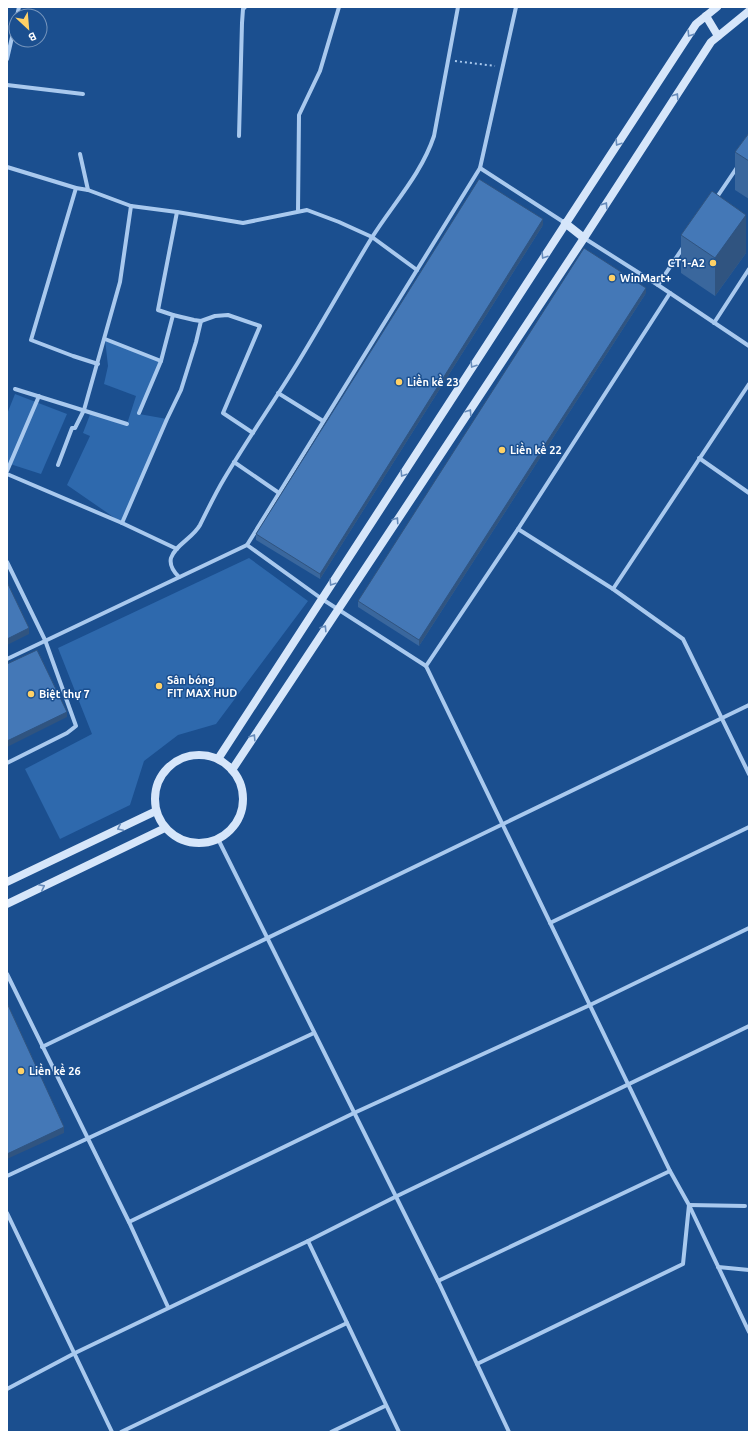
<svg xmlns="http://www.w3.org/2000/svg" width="756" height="1439" viewBox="0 0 756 1439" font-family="Ubuntu,sans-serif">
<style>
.green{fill:#2e69ad}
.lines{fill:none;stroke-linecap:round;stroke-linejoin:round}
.path{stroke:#a9c9ee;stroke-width:2;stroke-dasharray:2 3;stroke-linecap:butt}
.minor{stroke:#a9c9ee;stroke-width:4}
.secondary{stroke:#d6e6fa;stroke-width:8}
.wall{fill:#3a679d}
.shaded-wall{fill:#305480}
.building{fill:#4478b7;stroke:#305480}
.oneway{stroke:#668bba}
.poi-dot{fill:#ffd166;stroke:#1b4f8f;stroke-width:1.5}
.labels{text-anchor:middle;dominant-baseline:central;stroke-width:3;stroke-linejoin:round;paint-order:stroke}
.poi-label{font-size:11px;font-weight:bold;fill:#fff;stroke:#1b4f8f;text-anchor:start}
</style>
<rect width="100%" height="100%" fill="#1b4f8f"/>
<!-- green -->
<g class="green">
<path d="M105,339L161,361L139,414L167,419L122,523L67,485L90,436L83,433L91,412L127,424L136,396L104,384L108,366Z"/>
<path d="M15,394L67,414L41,474L7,463V414Z"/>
<path d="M249,558L308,601L216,724L178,735L144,761L130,805L60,839L25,769L92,734L58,648Z"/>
</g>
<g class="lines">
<!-- path -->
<path class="path" d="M455,61L495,66"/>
<!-- minor -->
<g class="minor">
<path d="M17,16L19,7"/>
<path d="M7,59L16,20"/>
<path d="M7,85L83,94"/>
<path d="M239,136L242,23L243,9L245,7"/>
<path d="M80,154L88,190"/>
<path d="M7,167L76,188L88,190L131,206L177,212L243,223L307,210L339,222L372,237L417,270"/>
<path d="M480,168L565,223"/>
<path d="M76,188L31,340L73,356L98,364"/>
<path d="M715,200L738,166"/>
<path d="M298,211L299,115L320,71L339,7"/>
<path d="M584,238L658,285L749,346"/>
<path d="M658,285L684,246"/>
<path d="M173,315L194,320L201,321L215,316L228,315L260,326L223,413L253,433"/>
<path d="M714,323L749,269"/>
<path d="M105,339L161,361"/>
<path d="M15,389L127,424"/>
<path d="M278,393L323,421"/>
<path d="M139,413L161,361L173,315L158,310L177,212"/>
<path d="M699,458L749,493"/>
<path d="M234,462L279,493"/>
<path d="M58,465L72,428H75L84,410L120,282L131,206"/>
<path d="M7,471L39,396"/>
<path d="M7,474L122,523L177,549"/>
<path d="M122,523L167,419L181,390L196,342L201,321"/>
<path d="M518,529L613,589L683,639L749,774"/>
<path d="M247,545L322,599L426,666L670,1171L689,1205L749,1332"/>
<path d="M7,562L45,640L76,726L67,733L7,763"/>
<path d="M179,577C174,572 169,566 171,558C175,545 193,538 200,525C208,509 215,494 224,479C247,440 273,403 297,364C322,323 346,280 371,239C392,205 421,175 434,136L458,7"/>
<path d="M613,589L749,384"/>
<path d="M7,659L247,545L480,168L516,7"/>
<path d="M426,666L518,529L670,293"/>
<path d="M218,839L438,1281L509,1432"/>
<path d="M550,923L749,827"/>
<path d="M7,974L129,1222L168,1307"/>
<path d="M42,1047L749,705"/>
<path d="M7,1176L314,1033"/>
<path d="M689,1205L745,1206"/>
<path d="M7,1213L112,1432"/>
<path d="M129,1222L354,1113L590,1005L749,928"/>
<path d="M308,1241L399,1432"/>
<path d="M718,1267L749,1270"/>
<path d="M438,1281L670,1171"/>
<path d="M477,1364L683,1264L689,1205"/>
<path d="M7,1389L75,1353L308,1241L395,1197L749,1026"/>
<path d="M121,1432L347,1323"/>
<path d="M331,1432L385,1406"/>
</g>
<!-- secondary -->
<g class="secondary">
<path d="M706,16L718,36"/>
<path d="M565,223L584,238"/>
<circle cx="199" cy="799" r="44"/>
<path d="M218,759L570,217L696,24L717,7"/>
<path d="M232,770L584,238L711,42L749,11"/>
<path d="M7,882L156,811"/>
<path d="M7,904L165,828"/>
</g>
</g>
<!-- wall -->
<g class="wall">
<path d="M749,133V199L735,190V152Z"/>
<path d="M543,225L320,579L256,540V534Z"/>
<path d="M681,235L746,253L715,296L681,273Z"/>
<path d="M646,293L419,646L358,607V601Z"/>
</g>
<!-- shaded-wall -->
<g class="shaded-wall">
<path d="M746,215V253L715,296V258Z"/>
<path d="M543,219V225L320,579V574Z"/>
<path d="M646,288V293L419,646V640Z"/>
<path d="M29,628V634L7,645V639Z"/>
<path d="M67,712V717L7,747V741Z"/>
<path d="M64,1127V1133L7,1159V1154Z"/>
</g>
<!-- building -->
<g class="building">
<path d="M749,133V161L735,152Z"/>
<path d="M479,179L543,219L320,574L256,534Z"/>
<path d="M712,191L746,215L715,258L681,235Z"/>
<path d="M584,248L646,288L419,640L358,601Z"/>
<path d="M7,582L29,628L7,639Z"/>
<path d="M37,650L67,712L7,741V664Z"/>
<path d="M7,1003L64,1127L7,1154Z"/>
</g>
<!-- one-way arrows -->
<defs><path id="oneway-chevron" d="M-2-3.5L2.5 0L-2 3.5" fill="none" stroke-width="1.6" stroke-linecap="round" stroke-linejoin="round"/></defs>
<g class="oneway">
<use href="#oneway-chevron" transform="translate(690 34) rotate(123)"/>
<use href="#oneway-chevron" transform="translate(676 96) rotate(-57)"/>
<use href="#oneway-chevron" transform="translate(618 143) rotate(123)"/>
<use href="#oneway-chevron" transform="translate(605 205) rotate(-57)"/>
<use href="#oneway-chevron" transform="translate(544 256) rotate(123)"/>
<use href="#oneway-chevron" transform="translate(473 365) rotate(123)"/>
<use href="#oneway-chevron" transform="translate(469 412) rotate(-56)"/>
<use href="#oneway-chevron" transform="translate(403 474) rotate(123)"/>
<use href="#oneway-chevron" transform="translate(396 520) rotate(-56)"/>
<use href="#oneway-chevron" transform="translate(332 583) rotate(123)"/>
<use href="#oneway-chevron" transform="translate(324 628) rotate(-57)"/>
<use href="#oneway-chevron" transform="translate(253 737) rotate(-57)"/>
<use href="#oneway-chevron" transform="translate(120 828) rotate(155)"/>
<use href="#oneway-chevron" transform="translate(42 887) rotate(-26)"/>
</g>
<!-- markers -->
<g class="poi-dot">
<circle cx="713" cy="263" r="4"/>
<circle cx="612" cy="278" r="4"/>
<circle cx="399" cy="382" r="4"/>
<circle cx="502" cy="450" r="4"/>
<circle cx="159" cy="686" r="4"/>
<circle cx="31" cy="694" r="4"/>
<circle cx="21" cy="1071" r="4"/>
</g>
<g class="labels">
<!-- poi labels -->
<g class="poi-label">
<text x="705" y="263" text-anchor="end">CT1-A2</text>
<text x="620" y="278">WinMart+</text>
<text x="407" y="382">Liền kề 23</text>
<text x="510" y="450">Liền kề 22</text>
<text x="167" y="680">Sân bóng<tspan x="167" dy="13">FIT MAX HUD</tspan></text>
<text x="39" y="694">Biệt thự 7</text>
<text x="29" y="1071">Liền kề 26</text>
</g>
</g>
<!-- border -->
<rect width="756" height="1439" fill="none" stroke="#ffffff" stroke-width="16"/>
<!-- north arrow -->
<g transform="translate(28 28) rotate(154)"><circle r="19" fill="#1b4f8f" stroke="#7695bc"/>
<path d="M0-3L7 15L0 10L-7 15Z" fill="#ffd166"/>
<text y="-6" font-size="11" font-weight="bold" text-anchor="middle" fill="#ffffff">B</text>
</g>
</svg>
